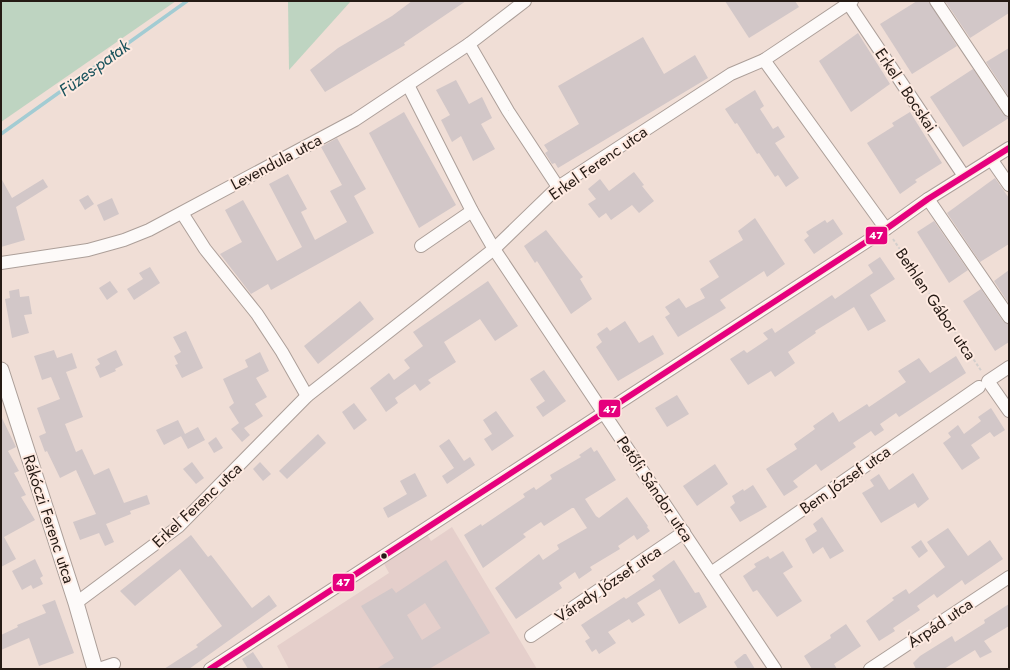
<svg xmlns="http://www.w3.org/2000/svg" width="1010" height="670" viewBox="0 0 1010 670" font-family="Jost,sans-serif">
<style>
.education{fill:#e5cfcb}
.green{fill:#bed4c1}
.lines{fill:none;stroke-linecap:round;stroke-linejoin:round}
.stream{stroke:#a3ccd3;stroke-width:3.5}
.building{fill:#d2c7c8;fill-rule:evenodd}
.minor-casing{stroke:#ac9f99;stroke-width:14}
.major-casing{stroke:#ac9f99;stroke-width:17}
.path{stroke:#d4cfcc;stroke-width:2;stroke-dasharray:3 2;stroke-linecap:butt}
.minor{stroke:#fdfaf9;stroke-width:12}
.major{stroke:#fdfaf9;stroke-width:15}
.bus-1-casing{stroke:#feeae1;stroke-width:9}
.bus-1{stroke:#e5007d;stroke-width:6}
.bus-dot{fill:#251a14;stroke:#feeae1;stroke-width:1.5}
.labels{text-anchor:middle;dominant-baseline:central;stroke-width:4;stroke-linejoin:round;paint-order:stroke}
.street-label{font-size:16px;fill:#251a14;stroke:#feeae1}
.water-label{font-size:17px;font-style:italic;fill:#18525c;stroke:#feeae1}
.line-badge{stroke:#feeae1;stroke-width:1.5}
.badge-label{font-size:11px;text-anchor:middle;font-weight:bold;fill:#fff}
</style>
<rect width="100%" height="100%" fill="#f0ded6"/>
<!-- education -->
<path class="education" d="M452,527L537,669H289L277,646L389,573L383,562L427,534L431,541Z"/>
<!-- green -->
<g class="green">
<path d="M1,1H176L1,122Z"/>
<path d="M288,1H351L289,70Z"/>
</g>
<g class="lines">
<!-- stream -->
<path class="stream" d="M1,134L187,1"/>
</g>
<!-- building -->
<g class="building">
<path d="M412,1H466L404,43L405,45L325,92L310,70L338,48L392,16Z"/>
<path d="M725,1H795L799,7L749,38Z"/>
<path d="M917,1H929L957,46L912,74L880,24Z"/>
<path d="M945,1H1009V13L970,38Z"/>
<path d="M858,33L890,84L851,112L819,61Z"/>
<path d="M643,37L664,74L695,55L708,78L558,168L555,163L552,164L545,153L548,151L544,145L579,124L558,86Z"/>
<path d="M1009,48V97L986,62Z"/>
<path d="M973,69L1003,114L1009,118L963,147L930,97Z"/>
<path d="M456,80L469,104L482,97L492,118L481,124L495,149L473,161L461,136L452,142L441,120L450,115L436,90Z"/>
<path d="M755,90L764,106L760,109L773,129L778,126L785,137L775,143L799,178L786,187L778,175L775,177L759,153L757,154L737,123L735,124L725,109Z"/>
<path d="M404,112L456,205L419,228L369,133Z"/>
<path d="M910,112L942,163L915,180L917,182L900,194L867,143L894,126L892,123Z"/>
<path d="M337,138L366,189L354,196L374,233L271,290L268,284L251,294L220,254L242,242L225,210L243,200L277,261L302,247L269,184L288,174L307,209L301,212L315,240L347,222L330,191L342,185L321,147Z"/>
<path d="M634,172L644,185L642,186L654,201L639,213L632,205L611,220L606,213L599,218L588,204L596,199L588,189L600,179L609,191Z"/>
<path d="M1,178L12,198L43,179L48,187L16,207L25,240L1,247Z"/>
<path d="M995,178L1009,198V244L980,262L947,213Z"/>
<path d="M88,195L94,204L85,210L79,200Z"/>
<path d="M112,198L119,214L104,221L97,205Z"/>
<path d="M755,218L785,264L767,277L764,271L720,300L726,308L678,337L665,317L670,314L665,307L679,298L686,308L705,298L700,289L719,277L709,261L743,240L738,231Z"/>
<path d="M833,219L843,234L814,254L804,240L809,236L806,232L825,220L827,223Z"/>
<path d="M934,221L968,270L949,283L917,232Z"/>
<path d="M546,230L583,277L580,279L592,299L571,314L537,261L535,263L524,246Z"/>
<path d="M880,257L895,279L870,295L886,321L868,331L854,307L815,331L816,333L788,352L795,363L775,377L771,371L748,385L730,359L744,350L747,353L768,339L763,333L772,328L775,333L832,295L835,299L873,273L868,265Z"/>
<path d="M150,267L160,283L134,300L127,289L143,279L139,273Z"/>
<path d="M1009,270V304L994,281Z"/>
<path d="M110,281L118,292L107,300L99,288Z"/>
<path d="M488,281L518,326L495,341L480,319L444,342L456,362L428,380L431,383L420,391L415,384L395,398L398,403L386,412L370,388L389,373L394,380L410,368L404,360L423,346L413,332Z"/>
<path d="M19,289L20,297L29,296L32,314L24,315L29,333L12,338L5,299L10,298L9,291Z"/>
<path d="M981,289L1003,321L1009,324V342L995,351L963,301Z"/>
<path d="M360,301L374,319L318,364L304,346Z"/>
<path d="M625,321L639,343L653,335L664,354L618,381L596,347L602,342L597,334L607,327L610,331Z"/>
<path d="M186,331L203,368L182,378L175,365L178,364L174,356L181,352L173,337Z"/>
<path d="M54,350L57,358L72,353L77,368L66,372L83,417L65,424L76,452L82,449L94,475L109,468L124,503L147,495L150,504L130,511L131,514L106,524L114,542L105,546L99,533L80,540L73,522L96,514L76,470L60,478L47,451L45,452L39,436L46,433L37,408L60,399L51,377L42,380L34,356Z"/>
<path d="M116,350L123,365L115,369L116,371L100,378L95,367L100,364L97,359Z"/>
<path d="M260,352L269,371L256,378L267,397L255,404L263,416L244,428L250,435L242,442L231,429L239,423L229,407L234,403L223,379L248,367L245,360Z"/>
<path d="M956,356L966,373L899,417L896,413L880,424L884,430L875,436L871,431L853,443L856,447L821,471L816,464L793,481L798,487L784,496L766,469L797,449L794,444L815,429L813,426L833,412L839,422L867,404L869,407L906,382L898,371L919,358L930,373Z"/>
<path d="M544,370L566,401L543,417L536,407L545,401L530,379Z"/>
<path d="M677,395L689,414L667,427L655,408Z"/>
<path d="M354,403L367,420L354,430L342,412Z"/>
<path d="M991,408L1005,430L994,437L990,432L971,445L980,458L962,470L943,443L951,437L948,433L958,425L964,434L981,421L978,417Z"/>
<path d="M496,411L514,436L492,451L484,439L492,434L483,420Z"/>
<path d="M1,416L16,447L8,451L19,471L14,473L26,495L21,497L35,520L4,537L16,559L1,567Z"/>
<path d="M178,420L185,434L198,427L205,440L188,449L181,436L183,435L164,445L156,430Z"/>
<path d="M318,434L326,443L287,479L279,471Z"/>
<path d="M216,437L223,448L214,453L208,443Z"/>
<path d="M449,439L464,461L470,457L475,465L447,484L442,476L454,468L439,446Z"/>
<path d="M591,447L594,452L597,450L616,480L585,499L596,516L599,518L627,497L648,526L647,527L650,531L637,540L634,535L618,546L620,549L590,567L592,570L579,579L575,572L559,583L562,588L516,619L495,588L539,554L543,560L559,549L557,545L587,528L574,508H572L544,526L541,522L523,534L526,537L483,568L464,535L481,524L482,526L525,497L523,494L534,487L536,490L552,479L550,475L581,457L579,455Z"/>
<path d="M192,462L204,478L196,484L183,469Z"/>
<path d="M260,462L271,474L263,481L253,469Z"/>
<path d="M715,464L728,484L697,506L683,486Z"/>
<path d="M415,473L427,496L388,518L383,508L407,494L400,481Z"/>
<path d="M913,473L929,499L918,508L915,503L881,523L862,493L874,486L870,480L879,474L889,490Z"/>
<path d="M753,485L767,507L740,522L730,507L735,503L732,496L743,489L744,491Z"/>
<path d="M822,517L844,551L830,559L823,547L813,554L805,539L817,531L813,524Z"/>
<path d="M948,528L968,556L990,540L1003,559L965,585L962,580L937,598L934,594L917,606L920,610L893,628L895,631L879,641L866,621L894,600L892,598L906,589L909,594L945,567L927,542Z"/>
<path d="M191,535L208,557L211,555L252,608L269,595L277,606L189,669H164L198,647L196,645L222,626L180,569L135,606L120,591Z"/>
<path d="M921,540L928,551L919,558L911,547Z"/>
<path d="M783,551L793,567L783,573L802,601L777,617L757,590L753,592L743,576L756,567L754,564L768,556L770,559Z"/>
<path d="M35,559L43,576L40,578L43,584L33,589L31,585L22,590L12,571Z"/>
<path d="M446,560L490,633L429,669H376L394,658L361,606L392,588L396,593ZM425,603L441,628L422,640L407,615Z"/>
<path d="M674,560L695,593L699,592L707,607L679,624L660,589L637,603L645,615L632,623L629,619L608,632L616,643L599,654L596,649L592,652L585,641L590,638L581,625L624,597L626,599L655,580L652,576Z"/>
<path d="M55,600L74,653L39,666L29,638L1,650V635L18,627L17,625L46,613L42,605Z"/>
<path d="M1009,604V626L984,641L992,652L980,658L975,650L944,669H916L913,663L920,656L952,636L955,642L985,623L984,620Z"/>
<path d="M846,624L861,646L834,664L837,669H812L804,656L831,638L830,635Z"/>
<path d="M253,652L264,669H248L242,659Z"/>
<path d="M744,654H746L755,669H738L734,662Z"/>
</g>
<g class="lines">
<!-- minor casing -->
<g class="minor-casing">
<g id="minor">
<path d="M936,1L1009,110"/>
<path d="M848,3L964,176"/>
<path d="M469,44L508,111L558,187"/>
<path d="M764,60L886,229"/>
<path d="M408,85L472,211L494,249L775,669"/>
<path d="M991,159L1009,185"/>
<path d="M928,199L1009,317"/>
<path d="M182,213L205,249L257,314L282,352L307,396"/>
<path d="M421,246L472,211"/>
<path d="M1,263L88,250L124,240L149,230L355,120L469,44L525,1"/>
<path d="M1009,367L988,381L1009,411"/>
<path d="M711,573L979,387"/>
<path d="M76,603L178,527L307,396L494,249L558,187L731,74L764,60L852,1"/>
<path d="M531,636L684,532"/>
<path d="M99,669L114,664"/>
<path d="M210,669L886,229L928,199L1009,148"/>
<path d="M870,669L1009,577"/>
</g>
</g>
<!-- major casing -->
<g class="major-casing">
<path id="major" d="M1,370L76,603L95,669"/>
</g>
<!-- path -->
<path class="path" d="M893,239L982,372"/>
<!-- minor -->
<use href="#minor" class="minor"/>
<!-- major -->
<use href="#major" class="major"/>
<!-- bus-1 casing -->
<g class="bus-1-casing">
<path id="bus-1" d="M210,669L886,229L928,199L1009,148"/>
</g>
<!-- bus-1 -->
<use href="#bus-1" class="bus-1"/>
</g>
<!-- markers -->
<circle class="bus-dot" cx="384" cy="556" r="3.5"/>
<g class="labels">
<!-- street labels -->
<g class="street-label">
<text transform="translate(906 90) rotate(56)">Erkel - Bocskai</text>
<text transform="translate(276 162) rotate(-28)">Levendula utca</text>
<text transform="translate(598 163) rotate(-35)">Erkel Ferenc utca</text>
<text transform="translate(936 304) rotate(56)">Bethlen Gábor utca</text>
<text transform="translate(845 480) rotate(-35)">Bem József utca</text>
<text transform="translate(655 489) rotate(56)">Petőfi Sándor utca</text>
<text transform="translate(197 505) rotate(-43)">Erkel Ferenc utca</text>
<text transform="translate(49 519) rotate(72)">Rákóczi Ferenc utca</text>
<text transform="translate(608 584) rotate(-34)">Várady József utca</text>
<text transform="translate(940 623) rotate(-34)">Árpád utca</text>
</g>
<!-- water labels -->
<g class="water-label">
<text transform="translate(94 68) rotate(-36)">Füzes-patak</text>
</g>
</g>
<g class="line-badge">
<rect x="865" y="226" width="23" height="19" rx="4" fill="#e5007d"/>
<rect x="598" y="399" width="23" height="19" rx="4" fill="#e5007d"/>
<rect x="332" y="573" width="23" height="19" rx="4" fill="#e5007d"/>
</g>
<g class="badge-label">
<text x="876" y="239">47</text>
<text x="610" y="413">47</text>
<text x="343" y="586">47</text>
</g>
<!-- border -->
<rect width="1010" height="670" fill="none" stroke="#251a14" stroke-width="4"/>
</svg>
